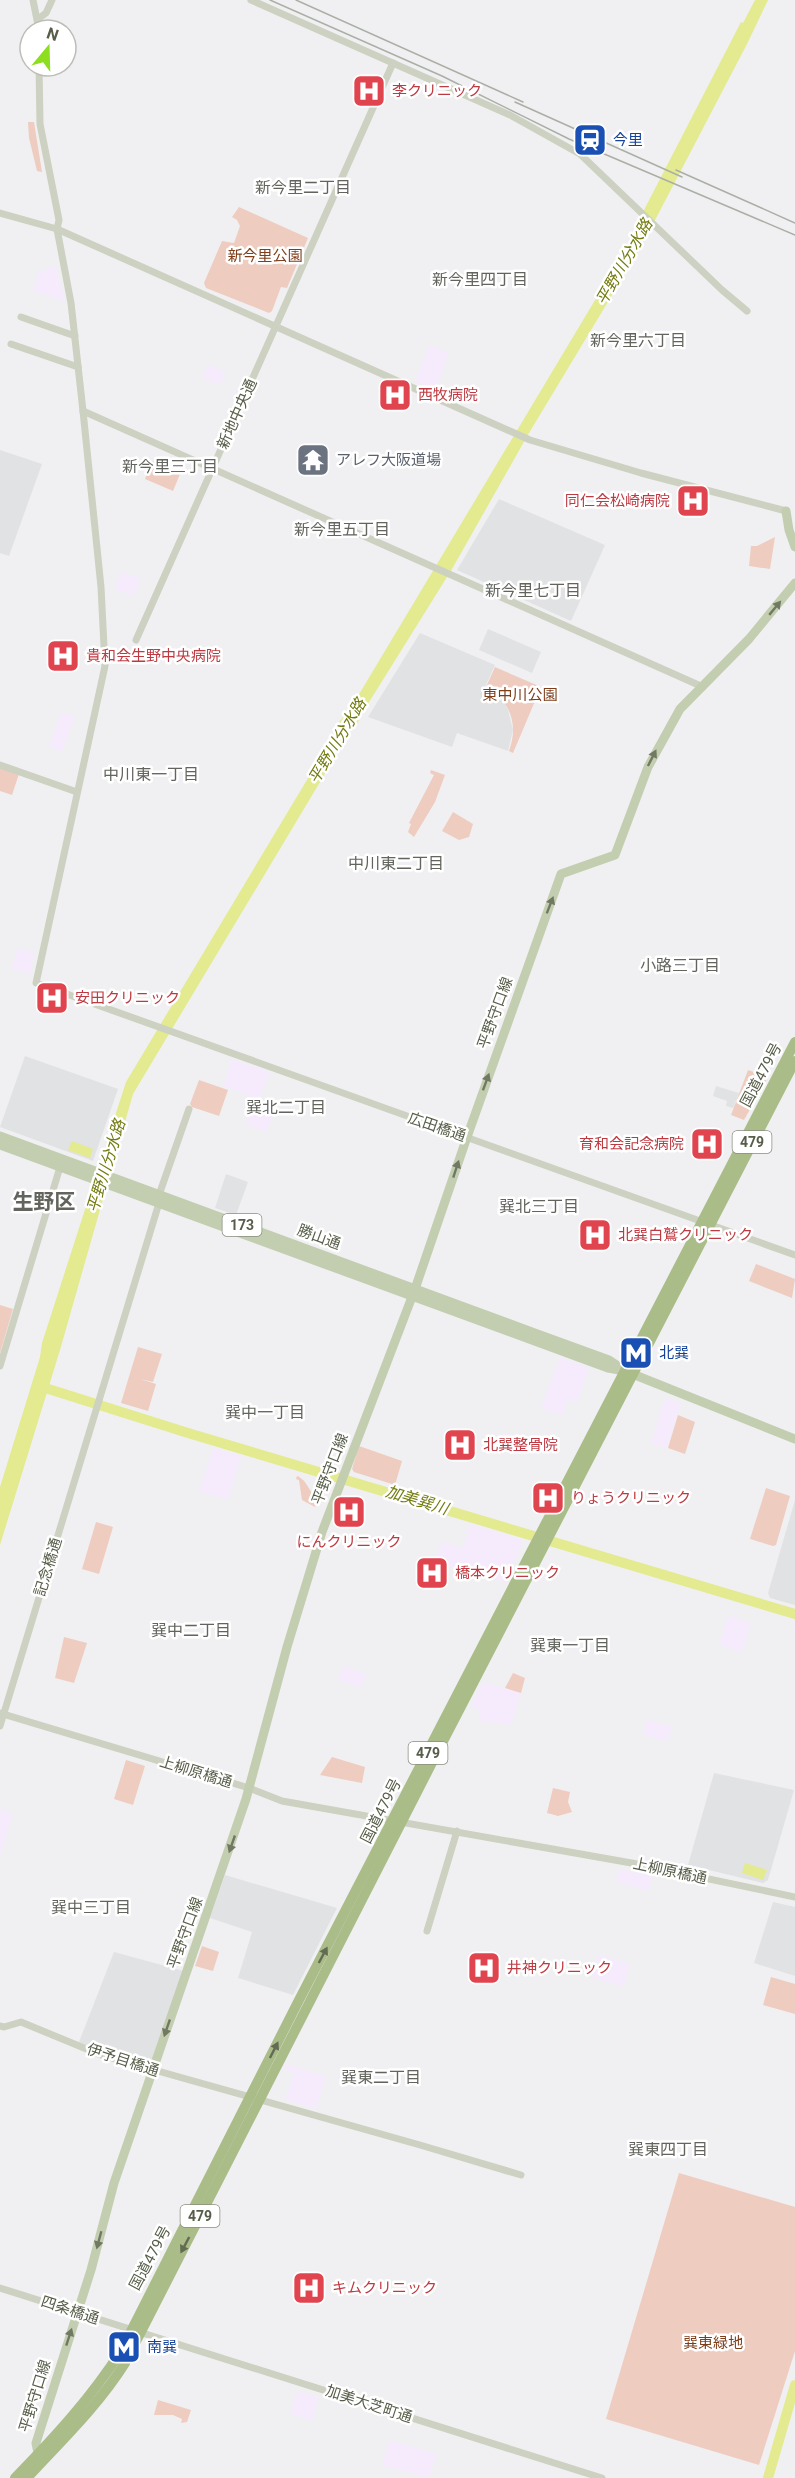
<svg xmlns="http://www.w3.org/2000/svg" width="795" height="2478" viewBox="0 0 795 2478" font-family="Roboto,'Noto Sans JP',sans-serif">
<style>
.commercial{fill:#f5ebfc}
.education{fill:#e1e2e3}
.green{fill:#eeccc0}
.water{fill:#e3ea8f}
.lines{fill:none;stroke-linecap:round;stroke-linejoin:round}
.river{stroke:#e3ea8f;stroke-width:10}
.minor{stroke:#ccd1c1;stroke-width:7}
.major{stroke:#c3ceb1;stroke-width:9}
.highway{stroke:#aabd89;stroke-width:10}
.rail{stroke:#aaafa5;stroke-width:1.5}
.oneway{fill:#717962}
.oneway2{fill:#636b52}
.labels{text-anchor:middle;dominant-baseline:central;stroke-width:5;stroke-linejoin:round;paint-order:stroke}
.shield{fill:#fff;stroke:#898e7f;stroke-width:1.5}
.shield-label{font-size:14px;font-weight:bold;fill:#565d48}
.health-label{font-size:15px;fill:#be3a42;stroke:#fff;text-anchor:start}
.transit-label{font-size:15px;fill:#164399;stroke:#fff;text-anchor:start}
.park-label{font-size:15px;fill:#7e3e1a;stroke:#fff}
.street-label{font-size:15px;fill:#565d48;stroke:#fff}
.worship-label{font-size:15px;fill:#5b616d;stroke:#fff;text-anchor:start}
.neighbourhood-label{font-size:16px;fill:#61655d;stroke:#fff}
.water-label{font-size:16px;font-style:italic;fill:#737b10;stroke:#fff}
.district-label{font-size:21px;font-weight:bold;fill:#61655d;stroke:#fff}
</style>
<rect width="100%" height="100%" fill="#f0f0f2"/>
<!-- commercial -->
<g class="commercial">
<path d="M55,265L65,301L33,291L38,273Z"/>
<path d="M430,345L449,353L436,390L415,381Z"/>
<path d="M208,365L226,372L220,385L202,378Z"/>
<path d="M121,572L140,578L134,596L115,589Z"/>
<path d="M61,712L75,716L62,752L49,747Z"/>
<path d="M18,948L34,953L30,974L11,968Z"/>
<path d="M232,1059L270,1072L259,1099L223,1086Z"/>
<path d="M255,1099L276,1106L267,1132L246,1125Z"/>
<path d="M560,1357L589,1368L577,1402L568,1399L563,1415L541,1408Z"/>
<path d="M665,1398L681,1403L667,1448L651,1443Z"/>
<path d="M213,1448L241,1456L228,1500L199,1491Z"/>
<path d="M470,1524L523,1540L506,1583L433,1561L443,1542L463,1548Z"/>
<path d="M728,1616L751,1623L742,1652L719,1645Z"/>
<path d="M343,1666L367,1674L360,1687L338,1680Z"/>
<path d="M483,1682L521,1693L511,1725L478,1720L480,1710L471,1706Z"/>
<path d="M647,1720L672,1726L668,1741L643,1735Z"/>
<path d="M0,1809L13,1813L0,1856Z"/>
<path d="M620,1869L653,1876L648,1891L616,1882Z"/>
<path d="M599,1955L630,1964L624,1987L592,1977Z"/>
<path d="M286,2064L326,2077L316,2109L285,2100L294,2073L284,2069Z"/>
<path d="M301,2392L319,2397L312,2420L290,2414L296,2394Z"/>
<path d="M389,2440L436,2454L429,2478L382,2465Z"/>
</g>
<!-- education -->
<g class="education">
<path d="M0,450L42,464L9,556L0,553Z"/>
<path d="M499,499L605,545L571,621L457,570Z"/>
<path d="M488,629L541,652L532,673L479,650Z"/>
<path d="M420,633L495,665L485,687L504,702L508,710L513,730L508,751L457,733L452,747L368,717Z"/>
<path d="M25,1056L118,1089L93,1161L0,1127Z"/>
<path d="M716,1086L739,1093L733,1108L726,1106L727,1101L713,1096Z"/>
<path d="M226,1174L248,1182L236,1215L215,1208Z"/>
<path d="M795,1500V1605L770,1598L768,1593Z"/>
<path d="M714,1773L794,1790L768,1880L763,1883L688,1865Z"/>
<path d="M225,1875L337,1908L293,1995L238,1978L252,1932L210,1918Z"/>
<path d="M773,1902L795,1907V1976L754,1963Z"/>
<path d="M114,1952L184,1971L150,2068L101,2053L79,2042Z"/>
</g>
<!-- green -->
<g class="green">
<path d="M28,122H34L42,172L37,171L29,138Z"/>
<path d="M239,207L308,238L287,288L281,287L272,311L269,313L206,288L204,283L222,241L234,243L240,226L237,220L232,217Z"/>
<path d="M152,461L180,474L173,491L145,479Z"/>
<path d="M775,537L770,569L749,566L751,546H757Z"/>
<path d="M495,667L541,687L513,753L509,751C519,724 510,701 486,687Z"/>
<path d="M0,767L19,774L12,795L0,791Z"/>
<path d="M431,770L445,775L435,802L414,837L408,832L411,824L409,823L434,775L430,773Z"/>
<path d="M453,812L473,824L469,837L459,840L442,831Z"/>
<path d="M748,1070L768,1077L744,1120L731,1115Z"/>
<path d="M199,1080L228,1090L219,1116L192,1107L190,1104Z"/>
<path d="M756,1264L795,1279L792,1298L749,1281Z"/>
<path d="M0,1305L13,1309L0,1353Z"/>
<path d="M138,1347L162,1354L153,1382L140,1379L156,1384L148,1411L121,1403Z"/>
<path d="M678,1415L695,1422L685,1454L668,1448Z"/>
<path d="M359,1446L402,1461L395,1485L354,1472L352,1469Z"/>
<path d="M297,1476C308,1480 309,1494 318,1498L315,1507L302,1500L299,1480L296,1479Z"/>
<path d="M766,1488L790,1496L776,1545L773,1546L750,1539Z"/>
<path d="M96,1522L113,1527L99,1574L82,1569Z"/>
<path d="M64,1637L87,1643L74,1683L55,1678Z"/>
<path d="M513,1673L525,1678L521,1693L505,1688Z"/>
<path d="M332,1757L365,1767L362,1783L320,1775Z"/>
<path d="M126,1760L145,1766L133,1805L114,1799Z"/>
<path d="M553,1788L570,1792L568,1802L572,1812L558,1816L547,1813Z"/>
<path d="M202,1946L219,1952L213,1971L195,1966Z"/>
<path d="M771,1977L795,1984V2014L763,2005Z"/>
<path d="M679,2173L795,2207V2351L759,2465L606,2419Z"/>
<path d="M158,2400L191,2410L187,2422L181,2423L182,2419L173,2415H154Z"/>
</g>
<!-- water -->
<g class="water">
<path d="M755,0H768L747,44L641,247L529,433L452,569L361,715L356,727H353L133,1094L60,1350L0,1545V1487L40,1357L42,1343L126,1082L341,723L339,722L349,711L631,240L645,208L741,22L743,23Z"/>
<path d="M72,1141L93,1149L90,1158L68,1150Z"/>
<path d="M745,1863L767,1870L763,1880L742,1873Z"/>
</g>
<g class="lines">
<!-- river -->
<g class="river">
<path d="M39,1386L188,1433L795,1614"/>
<path d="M768,2478L795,2385"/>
</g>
<!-- minor -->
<g class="minor">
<path d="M33,0L39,30"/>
<path d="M251,0L510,115L580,154L722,290L747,311"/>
<path d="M38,19L46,13L52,0"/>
<path d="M39,66L40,124L59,220L57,229L71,303L83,411L101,587L105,666L36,983L795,1255"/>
<path d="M0,213L57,229L530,440L641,473L786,511"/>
<path d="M21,317L75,336"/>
<path d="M11,344L78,367"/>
<path d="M83,411L703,687"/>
<path d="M136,640L393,63"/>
<path d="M0,765L77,792"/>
<path d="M0,1366L60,1167"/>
<path d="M0,1713L249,1788L282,1801L637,1864L795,1897"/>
<path d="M0,1726L159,1203V1195L189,1109"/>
<path d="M427,1931L457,1831"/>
<path d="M0,2026L4,2027L21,2022L101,2055L420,2145L521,2175"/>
<path d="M0,2288L602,2478"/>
</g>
<!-- major -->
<g class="major">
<path d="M786,511L789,530L795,547"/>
<path d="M0,1136L532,1332L609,1360L621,1368"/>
<path d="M0,1145L608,1368L625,1371L795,1439"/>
<path d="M38,2453L36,2443L91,2270L114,2183L246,1799L287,1647L322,1532L415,1289L467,1137L561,874L615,855L648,767L680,709L749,639L795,583"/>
</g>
<!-- highway -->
<g class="highway">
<path d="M15,2478C54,2438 91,2398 121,2351L298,2002L795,1042"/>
<path d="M27,2478C61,2441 98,2406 125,2363L439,1749L795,1061"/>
</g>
<!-- rail -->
<g class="rail">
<path d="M270,0L442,76L569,139L795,235"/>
<path d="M296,0L523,102"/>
<path d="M515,102L682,177"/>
<path d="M676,170L795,223"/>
</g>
</g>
<!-- one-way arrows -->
<defs><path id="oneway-solid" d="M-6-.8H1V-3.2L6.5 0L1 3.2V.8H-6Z" transform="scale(1.5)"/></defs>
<g class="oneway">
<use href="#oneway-solid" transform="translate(775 608) rotate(-50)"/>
<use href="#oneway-solid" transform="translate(652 758) rotate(-63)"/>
<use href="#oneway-solid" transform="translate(550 905) rotate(-69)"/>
<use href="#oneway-solid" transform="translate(486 1082) rotate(-70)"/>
<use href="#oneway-solid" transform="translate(456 1169) rotate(-72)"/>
<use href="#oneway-solid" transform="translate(232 1844) rotate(109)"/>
<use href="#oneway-solid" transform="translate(167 2028) rotate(109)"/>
<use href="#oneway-solid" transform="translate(99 2240) rotate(105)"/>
<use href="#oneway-solid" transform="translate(69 2337) rotate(-72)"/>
</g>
<g class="oneway2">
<use href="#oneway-solid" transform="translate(323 1955) rotate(-62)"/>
<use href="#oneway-solid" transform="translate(274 2050) rotate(-63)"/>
<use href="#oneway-solid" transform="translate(185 2245) rotate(118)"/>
</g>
<!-- icons -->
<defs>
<g id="hospital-square" transform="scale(1.725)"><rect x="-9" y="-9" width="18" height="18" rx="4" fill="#e0444e" stroke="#fff"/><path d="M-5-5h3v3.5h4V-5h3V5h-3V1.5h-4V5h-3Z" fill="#fff"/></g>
<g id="station-square" transform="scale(1.725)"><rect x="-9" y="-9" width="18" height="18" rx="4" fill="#1a4fb4" stroke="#fff"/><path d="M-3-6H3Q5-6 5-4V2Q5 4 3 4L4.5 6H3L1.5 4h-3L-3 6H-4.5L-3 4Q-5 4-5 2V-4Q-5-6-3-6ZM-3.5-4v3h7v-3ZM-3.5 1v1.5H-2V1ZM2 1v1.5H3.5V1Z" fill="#fff"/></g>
<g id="temple-square" transform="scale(1.725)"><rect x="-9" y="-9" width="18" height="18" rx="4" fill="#6b7280" stroke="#fff"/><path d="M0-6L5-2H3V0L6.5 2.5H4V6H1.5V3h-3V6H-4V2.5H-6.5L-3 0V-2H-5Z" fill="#fff"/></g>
<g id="metro-square" transform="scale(1.725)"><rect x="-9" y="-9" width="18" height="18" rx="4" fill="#1a4fb4" stroke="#fff"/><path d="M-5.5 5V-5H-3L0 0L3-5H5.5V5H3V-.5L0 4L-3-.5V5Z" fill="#fff"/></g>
</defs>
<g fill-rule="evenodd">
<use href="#hospital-square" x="369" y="91"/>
<use href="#station-square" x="590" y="140"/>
<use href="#hospital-square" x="395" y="395"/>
<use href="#temple-square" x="313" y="460"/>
<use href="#hospital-square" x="693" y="501"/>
<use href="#hospital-square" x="63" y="656"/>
<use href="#hospital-square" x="52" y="998"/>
<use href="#hospital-square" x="707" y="1144"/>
<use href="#hospital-square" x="595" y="1235"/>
<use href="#metro-square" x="636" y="1353"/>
<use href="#hospital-square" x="460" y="1445"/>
<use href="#hospital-square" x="548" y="1498"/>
<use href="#hospital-square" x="349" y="1512"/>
<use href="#hospital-square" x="432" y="1573"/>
<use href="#hospital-square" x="484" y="1968"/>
<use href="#hospital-square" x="309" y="2288"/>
<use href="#metro-square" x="124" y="2347"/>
</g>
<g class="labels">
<!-- shield labels -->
<g class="shield">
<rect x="732.5" y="1131" width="39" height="22" rx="4.5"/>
<rect x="222.5" y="1214" width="39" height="22" rx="4.5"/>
<rect x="408.5" y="1742" width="39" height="22" rx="4.5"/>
<rect x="180.5" y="2205" width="39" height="22" rx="4.5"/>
</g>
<g class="shield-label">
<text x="752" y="1142">479</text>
<text x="242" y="1225">173</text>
<text x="428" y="1753">479</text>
<text x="200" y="2216">479</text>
</g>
<!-- health labels -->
<g class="health-label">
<text x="392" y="91">李クリニック</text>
<text x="418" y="395">西牧病院</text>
<text x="670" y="501" text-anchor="end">同仁会松崎病院</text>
<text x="86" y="656">貴和会生野中央病院</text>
<text x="75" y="998">安田クリニック</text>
<text x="684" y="1144" text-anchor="end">育和会記念病院</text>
<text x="618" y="1235">北巽白鷲クリニック</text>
<text x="483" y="1445">北巽整骨院</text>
<text x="571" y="1498">りょうクリニック</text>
<text x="349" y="1542" text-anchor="middle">にんクリニック</text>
<text x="455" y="1573">橋本クリニック</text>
<text x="507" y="1968">井神クリニック</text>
<text x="332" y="2288">キムクリニック</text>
</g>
<!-- transit labels -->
<g class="transit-label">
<text x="613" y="140">今里</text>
<text x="659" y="1353">北巽</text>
<text x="147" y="2347">南巽</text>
</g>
<!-- park labels -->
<g class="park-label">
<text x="265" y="256">新今里公園</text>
<text x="520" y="695">東中川公園</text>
<text x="713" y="2343">巽東緑地</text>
</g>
<!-- street labels -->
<g class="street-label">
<text transform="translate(237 414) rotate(-66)">新地中央通</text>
<text transform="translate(495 1013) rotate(-70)">平野守口線</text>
<text transform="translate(761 1075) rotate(-62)">国道479号</text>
<text transform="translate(437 1127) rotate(19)">広田橋通</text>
<text transform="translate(319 1237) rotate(20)">勝山通</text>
<text transform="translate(330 1469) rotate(-69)">平野守口線</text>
<text transform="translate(48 1567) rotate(-73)">記念橋通</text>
<text transform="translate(196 1772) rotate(17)">上柳原橋通</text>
<text transform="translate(381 1811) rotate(-63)">国道479号</text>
<text transform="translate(670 1871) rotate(12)">上柳原橋通</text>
<text transform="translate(185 1933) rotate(-70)">平野守口線</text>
<text transform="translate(123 2060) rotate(18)">伊予目橋通</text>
<text transform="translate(150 2258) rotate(-62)">国道479号</text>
<text transform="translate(70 2310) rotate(18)">四条橋通</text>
<text transform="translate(35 2396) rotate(-73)">平野守口線</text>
<text transform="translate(369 2404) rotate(18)">加美大芝町通</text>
</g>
<!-- worship labels -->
<g class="worship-label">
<text x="336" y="460">アレフ大阪道場</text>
</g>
<!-- neighbourhood labels -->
<g class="neighbourhood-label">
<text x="303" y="187">新今里二丁目</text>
<text x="480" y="279">新今里四丁目</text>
<text x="638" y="340">新今里六丁目</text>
<text x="170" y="466">新今里三丁目</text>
<text x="342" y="529">新今里五丁目</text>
<text x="533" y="590">新今里七丁目</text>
<text x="151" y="774">中川東一丁目</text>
<text x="396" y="863">中川東二丁目</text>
<text x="680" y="965">小路三丁目</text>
<text x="286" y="1107">巽北二丁目</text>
<text x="539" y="1206">巽北三丁目</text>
<text x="265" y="1412">巽中一丁目</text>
<text x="191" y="1630">巽中二丁目</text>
<text x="570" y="1645">巽東一丁目</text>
<text x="91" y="1907">巽中三丁目</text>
<text x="381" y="2077">巽東二丁目</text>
<text x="668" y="2149">巽東四丁目</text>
</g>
<!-- water labels -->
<g class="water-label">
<text transform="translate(624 262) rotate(-60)">平野川分水路</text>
<text transform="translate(337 741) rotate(-59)">平野川分水路</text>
<text transform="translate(106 1166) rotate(-73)">平野川分水路</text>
<text transform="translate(417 1500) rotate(17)">加美巽川</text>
</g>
<!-- district labels -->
<g class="district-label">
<text x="44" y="1202">生野区</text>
</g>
</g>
<!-- north arrow -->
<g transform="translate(48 48) rotate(19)"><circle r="28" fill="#ffffff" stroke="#bbbeb6" stroke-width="1.5"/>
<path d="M0-4.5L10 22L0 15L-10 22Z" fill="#8cde1e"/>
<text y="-9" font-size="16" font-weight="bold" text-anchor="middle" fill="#565d48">N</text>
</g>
</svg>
